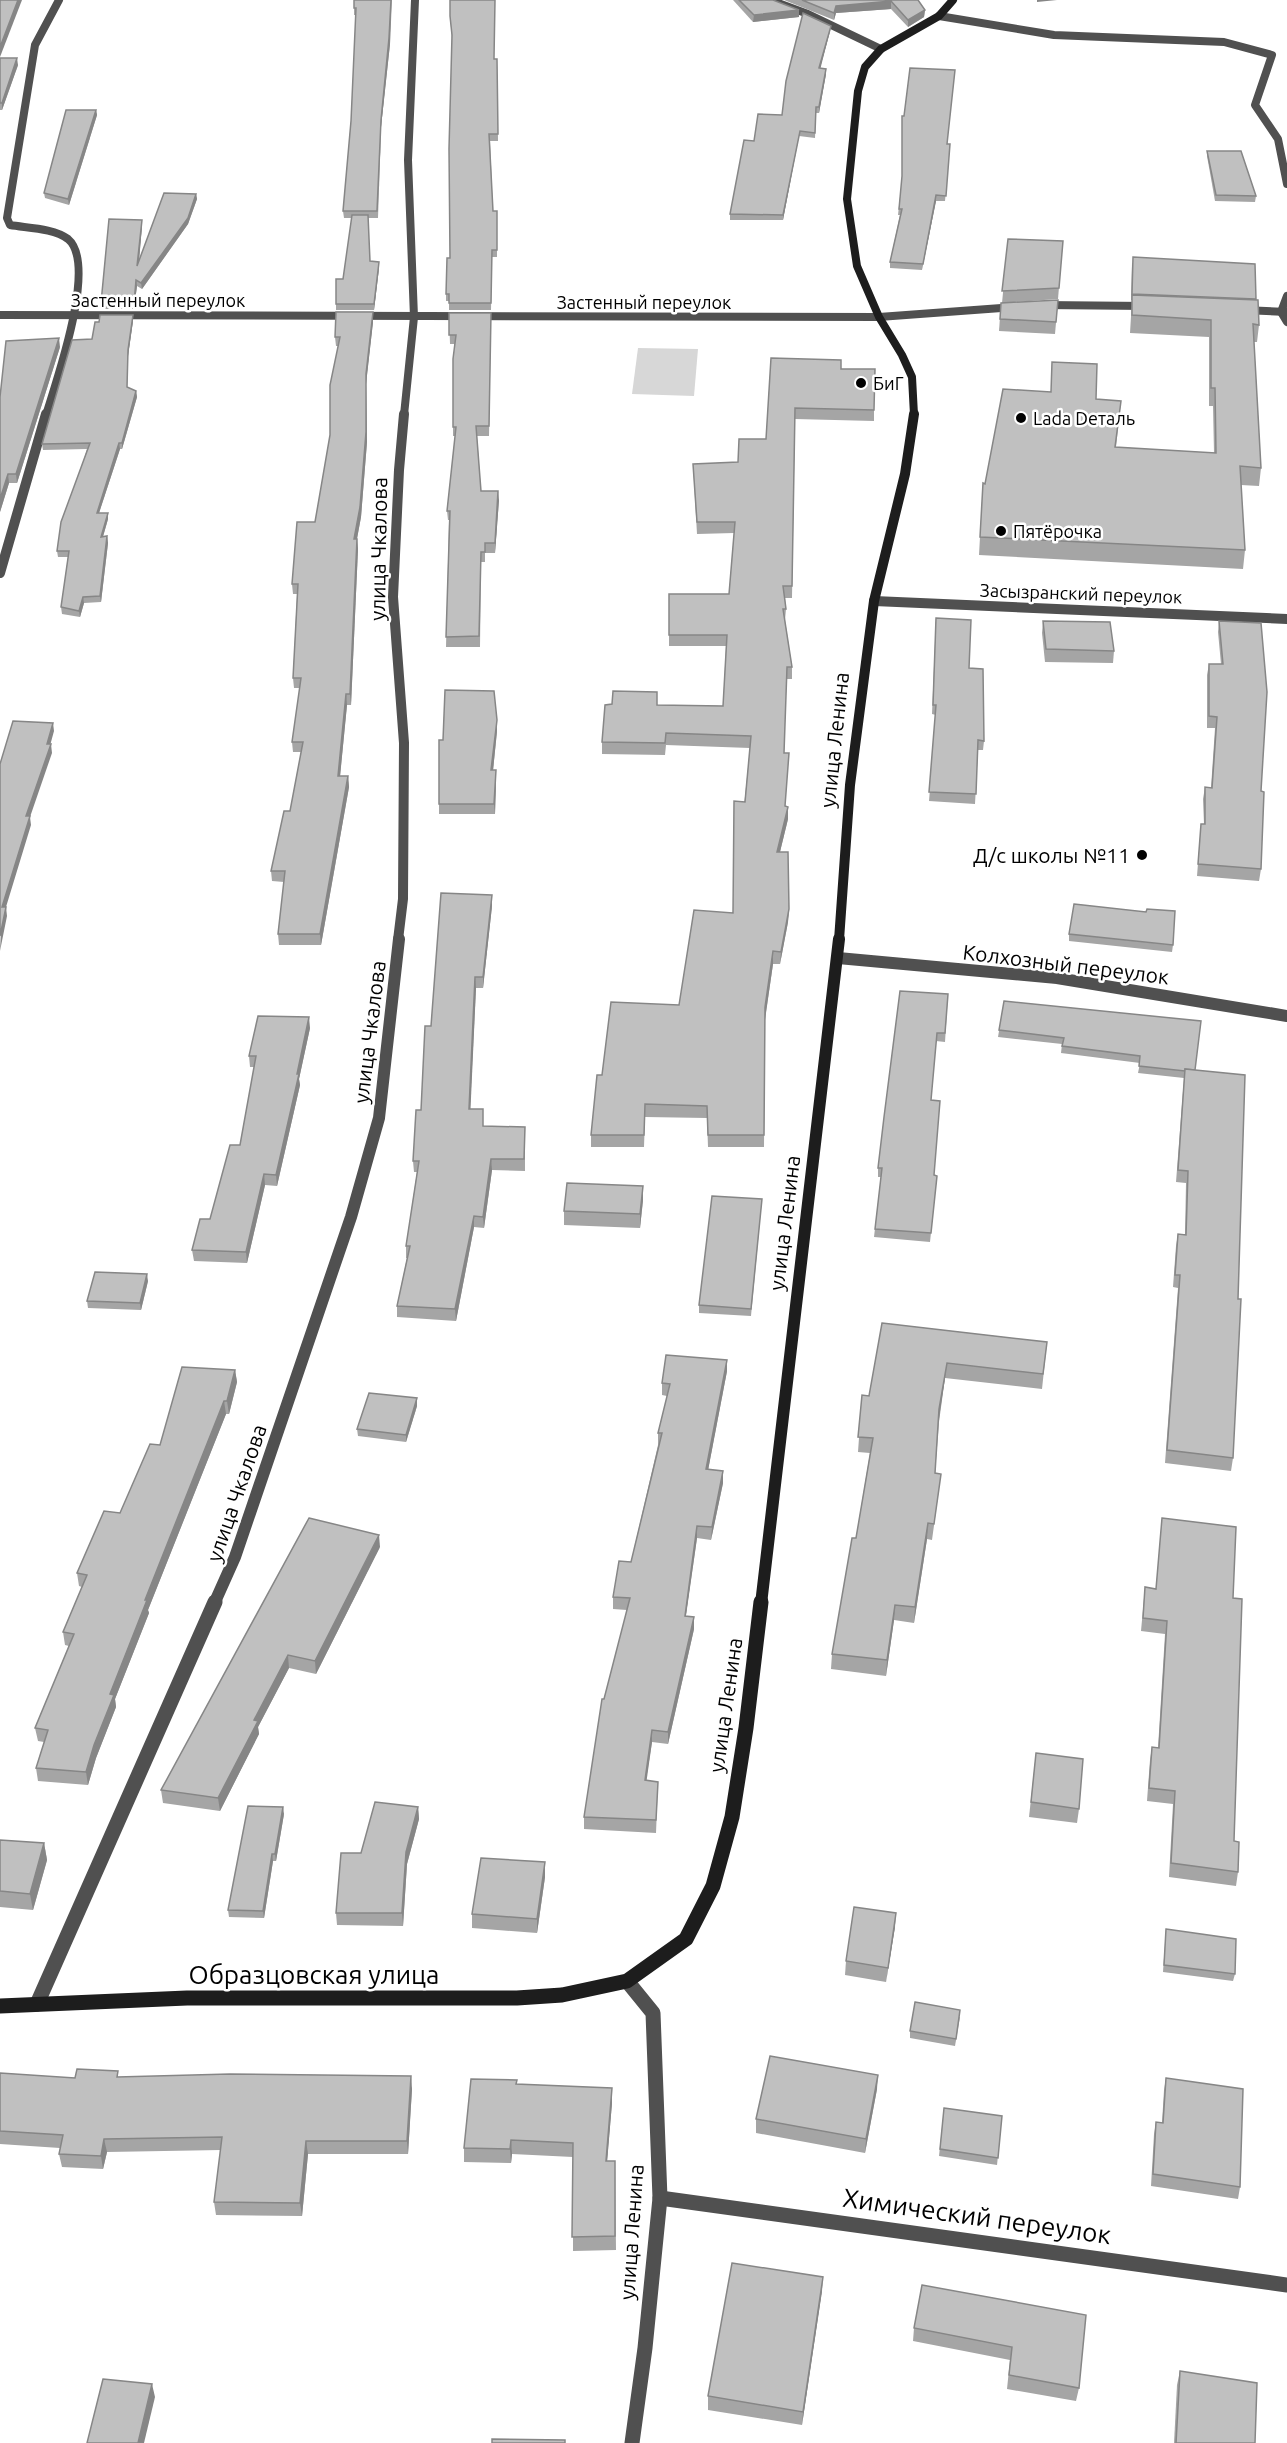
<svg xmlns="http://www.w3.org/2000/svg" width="1287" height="2443" viewBox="0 0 1287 2443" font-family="Ubuntu,sans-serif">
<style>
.green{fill:#d7d7d7}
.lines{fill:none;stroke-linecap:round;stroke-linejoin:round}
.minor-far3{stroke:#505050;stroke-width:8}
.minor-far2{stroke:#505050;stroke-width:10}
.minor-far1{stroke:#505050;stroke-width:12}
.minor{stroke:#505050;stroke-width:15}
.tertiary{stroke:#505050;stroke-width:15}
.secondary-far3{stroke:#1d1d1d;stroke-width:8}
.secondary-far2{stroke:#1d1d1d;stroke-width:10}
.secondary-far1{stroke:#1d1d1d;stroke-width:12}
.secondary{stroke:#1d1d1d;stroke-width:15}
.wall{fill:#a5a5a5}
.shaded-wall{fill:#868686}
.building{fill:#c0c0c0;stroke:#868686;stroke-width:1.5}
.poi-dot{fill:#000;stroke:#fff;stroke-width:2}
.labels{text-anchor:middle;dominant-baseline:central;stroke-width:5;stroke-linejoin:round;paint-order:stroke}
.far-street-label{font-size:18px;fill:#000;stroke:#fff}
.far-poi-label{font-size:18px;fill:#000;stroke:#fff;text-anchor:start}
.street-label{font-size:21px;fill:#000;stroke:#fff}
.poi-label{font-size:21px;fill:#000;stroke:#fff;text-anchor:end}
.near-street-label{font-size:26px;fill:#000;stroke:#fff}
</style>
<rect width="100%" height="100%" fill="#fff"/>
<!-- green -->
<path class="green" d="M638,348L698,349L694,396L632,394Z"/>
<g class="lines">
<!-- minor-far3 -->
<g class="minor-far3">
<path d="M770,0L808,14L881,49"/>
<path d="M939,16L1054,35L1224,42L1272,55L1255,105L1278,139L1287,184"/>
<path d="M1287,296L1281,312L1287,322"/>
<path d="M1042,305L1147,306"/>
<path d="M1243,310L1287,312"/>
<path d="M0,315L879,317L1015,307"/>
<path d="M46,415C56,382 98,264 68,239C54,228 27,228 10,225L7,218L35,45L59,0"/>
<path d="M404,415L414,317L408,160L415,0"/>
</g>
<!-- minor-far2 -->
<g class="minor-far2">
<path d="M0,573L46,414"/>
<path d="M874,601L1287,619"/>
<path d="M398,940L403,899L404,743L393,597L399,470L404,414"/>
</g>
<!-- minor-far1 -->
<g class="minor-far1">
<path d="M838,958L1057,978L1287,1016"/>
<path d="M214,1604L235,1557L351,1217L379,1118L399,939"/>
</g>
<!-- minor -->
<g class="minor">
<path d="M37,2004L215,1602"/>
<path d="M660,2198L1287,2285"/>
</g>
<!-- tertiary -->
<path class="tertiary" d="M627,1981L653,2013L660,2198L645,2348L632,2443"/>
<!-- secondary-far3 -->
<path class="secondary-far3" d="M914,415L912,377L902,355L879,317L857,266L847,199L858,91L865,67L881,49L939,16L953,0"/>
<!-- secondary-far2 -->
<path class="secondary-far2" d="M839,940L850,785L874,601L905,474L914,414"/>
<!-- secondary-far1 -->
<path class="secondary-far1" d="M761,1604L839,939"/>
<!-- secondary -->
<path class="secondary" d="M0,2006L187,1998H517L562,1995L627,1981L686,1939L713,1886L732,1817L746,1728L761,1602"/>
</g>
<!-- wall -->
<g class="wall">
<path d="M354,0H392L390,44L381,127L378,218H368L370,261L379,262V268L374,310H336V304L343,279L352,218H344L343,211L351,121L356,15H354Z"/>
<path d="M733,0H773L799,17L753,22Z"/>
<path d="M784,0H918L925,10L924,17L908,27L891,9L836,13L834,20Z"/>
<path d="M450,16L494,59H497L498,141H490L493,211H497V257H492L491,310H449V301H446V294L450,258L452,39Z"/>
<path d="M830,31L820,68L826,74L819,113H816L815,138L799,136L783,220H730V214L782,115Z"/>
<path d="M0,58L18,65L2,110H0Z"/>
<path d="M96,110L97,115L69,205L45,198L44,193Z"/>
<path d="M947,144H950L945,201H936L922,270L890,268V262L900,215H898L902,179Z"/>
<path d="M1207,151L1256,196L1255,202L1215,201L1207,156Z"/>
<path d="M196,194L197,199L188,224L142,289L137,286L134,309H102L101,303L142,226L139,262Z"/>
<path d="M1008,239L1063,241L1058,299L1002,303Z"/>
<path d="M1132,263L1256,299L1259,325L1257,342H1254L1261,468L1259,486L1241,485L1245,550L1243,569L979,555L983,483L985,484L1096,399L1121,401L1116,447L1214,453L1213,406H1209V337L1130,333L1132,300H1131Z"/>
<path d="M1058,300L1055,334L999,331L1001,303Z"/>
<path d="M373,312V322L366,384L367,442L361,517L357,539L358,549L351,705H347L340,776H348L349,787L321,945H279L278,934L284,882L272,881L271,871L290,811L301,752H293L292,742L300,688H294L293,678L297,594H293L292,584L315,522L330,435L338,346H336L335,337Z"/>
<path d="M449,313L491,322L489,436H477L481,491L499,500L495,553H485V562H481L480,647H446L449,520H448L447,511L455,436H453V427L455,344H450Z"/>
<path d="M133,321L128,356L127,388L136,391L137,397L122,449H120L99,513L108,519L103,537L107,536L108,543L101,602L84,603L80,617L62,614L61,607L68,557H58L57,551L87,449L43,450L42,444L92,339Z"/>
<path d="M60,347L17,483H9L0,512V397Z"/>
<path d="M771,358L841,369L874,410V421L795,419L792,598H785L786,609L785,620L792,667V679H786L784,753H789L785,806L788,807V819L780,852L789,909L788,922L780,964H773L765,1018L764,1147H708L707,1118L645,1117L644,1147H591V1135L602,1075L679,1005L733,913L750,748L666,745L665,755L602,754V742L657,705L723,706L726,646H669V594H729L734,533L697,534L693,464L738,462L766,439Z"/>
<path d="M936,618L969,668L984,741L983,750H978L975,804L929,801L936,715L932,714Z"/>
<path d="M1043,621L1114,651L1113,663L1045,662L1042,633Z"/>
<path d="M1219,621L1261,791V869L1259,881L1197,876L1201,824H1204L1203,799L1205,787L1211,788L1215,728H1207V675L1209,664H1221L1218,632Z"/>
<path d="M497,731L493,770L496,781L495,814H439V804L443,740Z"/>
<path d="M492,906L483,988H476L470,1109L483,1126L525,1127V1171L492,1170L484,1228L474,1227L456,1321L397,1317V1306L407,1258H406V1246L417,1172H414L413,1161L421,1110L431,1026Z"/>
<path d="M1069,934L1173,945L1172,952L1069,941Z"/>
<path d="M948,994L945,1042L936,1041L931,1100L934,1175L937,1176L930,1242L874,1237L881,1177H878V1168Z"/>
<path d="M1004,1001L1195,1070L1233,1458L1231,1471L1165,1463L1178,1288L1173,1287L1176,1246L1178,1234H1185L1186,1183L1176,1182L1184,1078L1138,1073L1140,1063L1061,1053L1062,1044L998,1037Z"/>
<path d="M310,1028L299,1079L300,1085L277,1186L265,1185L247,1263L194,1261L192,1250L210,1219L240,1145L254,1067H250L249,1056Z"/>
<path d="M762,1199L751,1316L699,1313V1305Z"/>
<path d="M643,1200L640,1228L564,1225V1211Z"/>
<path d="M148,1281L141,1310L88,1308L87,1301Z"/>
<path d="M882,1323L1047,1342L1042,1389L945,1378L939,1422L935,1473L939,1489L932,1540L927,1539L914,1623L894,1620L886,1676L831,1669L832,1654L856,1538L870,1453L858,1452L862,1395L869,1396Z"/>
<path d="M235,1370L237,1382L229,1414H226L148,1610L149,1613L115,1699L116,1707L96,1758L88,1785L38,1781L36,1768L44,1742L38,1741L35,1728L69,1646L65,1645L63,1632L82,1587L79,1586L77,1573L120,1513L160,1445Z"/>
<path d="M727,1371L708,1470L723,1471V1483L711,1540L697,1538L686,1616L694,1629L668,1744L652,1742L646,1780L658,1782L656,1833L584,1829V1817L604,1699L627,1610L613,1609V1597L631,1562L658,1445V1433L667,1396L662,1395V1383Z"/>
<path d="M417,1398V1406L406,1442L358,1436L357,1429Z"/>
<path d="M1162,1518L1233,1598L1234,1841L1238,1872L1236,1886L1169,1877L1173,1804L1147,1801L1150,1760L1152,1747L1158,1748L1165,1634L1141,1631L1145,1587L1156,1589Z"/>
<path d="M380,1547L316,1674L289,1668L258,1727L259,1734L220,1811L163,1803L161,1790Z"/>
<path d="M1036,1753L1079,1809L1077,1823L1029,1817Z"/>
<path d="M418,1807L419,1819L407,1864L403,1926L337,1925L336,1913L361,1853Z"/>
<path d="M284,1814L276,1861H273L264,1918L229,1917L228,1910Z"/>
<path d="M0,1840L44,1843L47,1860L33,1910L0,1907Z"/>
<path d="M545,1862V1877L537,1933L472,1928V1914Z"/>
<path d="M895,1927L886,1982L845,1975L846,1961Z"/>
<path d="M1166,1929L1235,1974L1233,1981L1163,1972Z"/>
<path d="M960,2017L955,2046L910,2038V2031Z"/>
<path d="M0,2073L75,2078L119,2077L412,2089L408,2154H308L302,2216L216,2215L214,2202L221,2150L107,2152L103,2169L62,2167L59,2154L60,2148L0,2144Z"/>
<path d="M1166,2078L1240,2187L1238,2199L1151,2186L1154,2134L1156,2122L1162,2123L1164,2090Z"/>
<path d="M517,2084L612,2088V2103L607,2161H615L616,2250L573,2251V2157L512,2154L511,2163L464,2162V2148Z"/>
<path d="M877,2089L865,2153L756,2133V2119Z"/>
<path d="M944,2108L1002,2116L997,2165L939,2156Z"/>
<path d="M922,2285L1079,2388L1076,2401L1007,2389L1010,2360L913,2341L914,2328Z"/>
<path d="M822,2291L802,2425L708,2410V2396Z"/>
<path d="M1180,2371L1255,2443H1174L1177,2385Z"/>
</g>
<!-- shaded-wall -->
<g class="shaded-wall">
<path d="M18,0H22L0,57V47Z"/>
<path d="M391,0L390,44L381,127L378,218L381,120Z"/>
<path d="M1037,0H1057L1037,2Z"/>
<path d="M891,1V9L836,13L834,20V13L836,6Z"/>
<path d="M799,10V17L753,22L754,15Z"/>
<path d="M925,10L924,17L908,27V20Z"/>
<path d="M831,26L830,31L819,74V68Z"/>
<path d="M17,58L18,65L2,110V103Z"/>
<path d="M826,69V74L819,113V107Z"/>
<path d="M96,110L97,115L69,205L68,199Z"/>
<path d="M800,131L799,136L783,220V215Z"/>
<path d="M196,194L197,199L188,224L142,289L141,283Z"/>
<path d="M936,195V201L922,270L923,264Z"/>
<path d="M142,220V226L138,271L137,266Z"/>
<path d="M379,262V268L374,310V304Z"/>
<path d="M136,280L137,286L134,309V304Z"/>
<path d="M373,312V322L366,384L367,442L361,517L355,549L354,539L366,374Z"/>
<path d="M133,315V321L128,356L127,393L128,350Z"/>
<path d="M59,338L60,347L17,483L16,474Z"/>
<path d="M136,391L137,397L122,449V443Z"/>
<path d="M119,443L120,449L97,519V513Z"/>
<path d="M8,474L9,483L0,512V499Z"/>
<path d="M498,491L499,500L495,553V543Z"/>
<path d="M108,513V519L101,543V537Z"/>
<path d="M107,536L108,543L101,602L100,596Z"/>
<path d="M357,539L358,549L351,705L350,694Z"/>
<path d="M83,597L84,603L80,617L79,611Z"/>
<path d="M346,694L347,705L339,787L338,776Z"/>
<path d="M497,720V731L492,781L491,770Z"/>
<path d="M53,723L54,731L48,753L47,744Z"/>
<path d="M51,744L52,753L30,817L31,825L6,907L7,916L0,951L2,907L26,816Z"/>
<path d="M496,770V781L495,814L494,804Z"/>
<path d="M348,776L349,787L321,945L320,934Z"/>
<path d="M788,807V819L777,864V852Z"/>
<path d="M492,895V906L483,988V977Z"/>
<path d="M789,909L788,922L780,964L781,952Z"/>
<path d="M773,951V964L765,1020V1007Z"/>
<path d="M475,977L476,988L470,1120L469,1109Z"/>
<path d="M309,1017L310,1028L299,1079L300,1085L277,1186L276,1175Z"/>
<path d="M491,1159L492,1170L484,1228L483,1217Z"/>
<path d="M264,1174L265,1185L247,1263L246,1252Z"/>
<path d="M643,1186V1200L640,1228V1214Z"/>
<path d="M474,1216V1227L456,1321L455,1309Z"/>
<path d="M147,1274L148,1281L141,1310L140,1303Z"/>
<path d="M727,1360V1371L706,1481V1469Z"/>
<path d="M947,1363L945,1378L938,1425L939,1409Z"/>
<path d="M235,1370L237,1382L229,1414L227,1401Z"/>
<path d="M417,1398V1406L406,1442V1435Z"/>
<path d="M224,1401L226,1414L148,1610L149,1613L115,1699L116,1707L96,1758L88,1785L86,1772L110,1694L145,1600Z"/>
<path d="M723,1471V1483L711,1540L712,1527Z"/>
<path d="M928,1523L927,1539L914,1623L915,1607Z"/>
<path d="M697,1526V1538L684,1628L685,1616Z"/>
<path d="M379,1535L380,1547L316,1674L315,1661Z"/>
<path d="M895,1605L894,1620L886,1676L887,1660Z"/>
<path d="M694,1617V1629L668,1744V1732Z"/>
<path d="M288,1655L289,1668L258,1727L259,1734L220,1811L218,1798L254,1720Z"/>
<path d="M652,1730V1742L645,1792V1780Z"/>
<path d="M283,1807L284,1814L276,1861L275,1854Z"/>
<path d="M418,1807L419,1819L407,1864L403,1926L402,1913L406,1852Z"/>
<path d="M44,1843L47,1860L33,1910L30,1894Z"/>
<path d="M272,1854L273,1861L264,1918L263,1911Z"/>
<path d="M545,1862V1877L537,1933V1919Z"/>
<path d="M896,1913L895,1927L886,1982L888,1968Z"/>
<path d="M878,2075L877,2089L865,2153L866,2139Z"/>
<path d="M411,2076L412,2089L408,2154L407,2141Z"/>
<path d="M612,2088V2103L606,2175V2161Z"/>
<path d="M104,2139L107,2152L103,2169L101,2156Z"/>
<path d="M511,2140L512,2154L511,2163L510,2149Z"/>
<path d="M306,2141L308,2154L302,2216L300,2203Z"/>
<path d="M823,2277L822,2291L802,2425L803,2412Z"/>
<path d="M152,2384L155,2397L144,2443H138Z"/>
</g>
<!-- building -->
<g class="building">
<path d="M0,0H18L0,47Z"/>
<path d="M354,0H391L389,38L381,120L377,211H343L351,121L356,8H354Z"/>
<path d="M450,0H495L494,59H497L498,134H489L493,211H497V250H492L491,303H449V294H446L447,258H450L449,149L452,35L450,16Z"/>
<path d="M739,0H773L799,10L754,15Z"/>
<path d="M802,0H918L925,10L908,20L891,1L836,6L834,13Z"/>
<path d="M803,13L831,26L819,68L826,69L819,107H816L815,133L800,131L783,215L730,214L744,140L754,141L758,114L782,115L786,81Z"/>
<path d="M0,58H17L2,103H0Z"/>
<path d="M910,68L955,70L947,144H950L946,196L936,195L923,264L890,262L902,209H899L902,176V116H904Z"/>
<path d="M66,110H96L68,199L44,193Z"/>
<path d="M1207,151H1241L1256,196L1216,195Z"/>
<path d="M164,193L196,194L188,218L141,283L136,280L134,304L101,303L109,219L142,220L137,266Z"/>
<path d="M352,215H368L370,261L379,262L374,304H336V279H343Z"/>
<path d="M1008,239L1063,241L1059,288L1002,291Z"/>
<path d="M1133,257L1255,264L1256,299L1132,294Z"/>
<path d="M1132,295L1258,300L1259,325L1253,324L1261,468L1240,466L1245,550L980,537L983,483L985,484L1003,389L1051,392L1052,362L1097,364L1096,399L1121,401L1115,447L1216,453L1215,388H1211V320L1132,315Z"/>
<path d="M1058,300L1056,322L1000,319L1001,303Z"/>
<path d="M336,312H373L366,374V432L360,507L354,539H357L350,694H346L338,776H348L320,934H278L285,871H271L284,811H290L303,742H292L301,678H293L298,584H292L297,522H315L330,435V385L340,337H335Z"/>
<path d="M449,313H491L489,426H476L481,491H498L495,543H485V552H481L479,636L446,637L450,511H447L456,427H453V359L456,335H449Z"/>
<path d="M100,315H133L128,350L127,387L136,391L122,443H119L97,513H108L101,537L107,536L100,596L83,597L79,611L61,607L69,551H57L61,522L90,443L42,444L72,340L92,339L95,322H99Z"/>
<path d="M59,338L16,474H8L0,499V397L6,341Z"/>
<path d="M771,358L841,360V369H875L874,410L795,408L792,586H783L786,609H783L792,667H787L784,753H789L785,806L788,807L777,852H788L789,909L781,952L773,951L765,1007L764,1135H708L707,1106L645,1104L644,1135H591L597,1075H602L611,1002L679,1005L694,910L733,913L734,801L745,802L751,736L666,733L665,743L602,742L605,705L612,704L613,691L657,692V705L723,706L727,635H669V594H729L735,522H697L693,464L738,462L739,439H766Z"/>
<path d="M936,618L971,620L969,668L983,669L984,741L978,740L976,794L929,792L936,705H933Z"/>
<path d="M1043,621L1110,622L1114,651L1046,649Z"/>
<path d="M1219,621L1261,623L1267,692L1261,791L1264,792L1261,869L1198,864L1201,824H1205V787L1212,788L1217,717L1209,716V664H1223Z"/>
<path d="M445,690L494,691L497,720L491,770H496L494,804H439V740H443Z"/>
<path d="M13,721L53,723L47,744H51L26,816H30L2,907H6L0,936V764Z"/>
<path d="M441,893L492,895L483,977H475L469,1109H483V1126L525,1127L524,1159H491L483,1217L474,1216L455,1309L397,1306L410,1246H406L419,1161H413L416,1110H421L425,1026H431Z"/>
<path d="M1074,904L1146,912L1147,909L1175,911L1173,945L1069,934Z"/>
<path d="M900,991L948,994L945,1033H937L931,1100L940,1101L934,1175L937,1176L931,1233L875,1229L882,1168H878L884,1117Z"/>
<path d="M1004,1001L1201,1021L1195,1070L1185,1069V1071L1139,1066L1140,1056L1062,1046L1064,1038L999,1030Z"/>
<path d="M258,1016L309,1017L297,1074H299L276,1175L264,1174L246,1252L192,1250L200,1219H210L230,1145H240L256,1056H249Z"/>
<path d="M1185,1069L1245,1075L1238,1299H1241L1233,1458L1167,1450L1180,1275H1175L1178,1234L1186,1235L1188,1171L1178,1170Z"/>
<path d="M567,1183L643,1186L640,1214L564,1211Z"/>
<path d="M712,1196L762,1199L751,1309L699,1305Z"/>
<path d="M95,1272L147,1274L140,1303L87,1301Z"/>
<path d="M882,1323L1047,1342L1043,1374L947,1363L939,1409L935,1473L941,1474L934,1524L928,1523L915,1607L895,1605L887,1660L832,1654L852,1538H856L873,1438L858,1437L862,1395L869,1396Z"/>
<path d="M666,1355L727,1360L706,1469L723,1471L712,1527L697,1526L685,1616L694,1617L668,1732L652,1730L645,1780L658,1782L656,1820L584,1817L602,1699H604L630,1598L613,1597L619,1561L631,1562L662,1433H658L670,1384L662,1383Z"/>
<path d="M182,1367L235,1370L227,1401H224L145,1600H147L110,1694L114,1695L94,1745L86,1772L36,1768L48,1730L35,1728L74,1634L63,1632L87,1575L77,1573L104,1511L120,1513L150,1444L160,1445Z"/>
<path d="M369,1393L417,1398L406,1435L357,1429Z"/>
<path d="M309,1518L379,1535L315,1661L288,1655L254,1720L258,1721L218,1798L161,1790Z"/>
<path d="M1162,1518L1236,1527L1233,1598L1242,1599L1234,1841L1239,1842L1238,1872L1171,1863L1175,1791L1149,1788L1152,1747L1159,1748L1167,1621L1143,1618L1145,1587L1156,1589Z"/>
<path d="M1036,1753L1083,1759L1079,1809L1031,1802Z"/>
<path d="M375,1802L418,1807L406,1852L402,1913H336L341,1853H361Z"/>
<path d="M248,1806L283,1807L275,1854H272L263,1911L228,1910Z"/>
<path d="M0,1840L44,1843L30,1894L0,1891Z"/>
<path d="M481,1858L545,1862L537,1919L472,1914Z"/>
<path d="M854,1907L896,1913L888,1968L846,1961Z"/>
<path d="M1166,1929L1236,1939L1235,1974L1164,1965Z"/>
<path d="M915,2002L960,2010L956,2039L910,2031Z"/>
<path d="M770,2056L878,2075L866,2139L756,2119Z"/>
<path d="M77,2069L118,2071L117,2077L230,2074L411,2076L407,2141H306L300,2203L214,2202L222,2137L104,2139L101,2156L59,2154L63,2135L0,2131V2073L75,2078Z"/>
<path d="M1166,2078L1243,2089L1240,2187L1153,2174L1156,2122L1163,2123Z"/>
<path d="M471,2079L517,2080L516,2084L612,2088L606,2161H615V2236L572,2237L573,2143L511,2140L510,2149L464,2148Z"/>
<path d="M944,2108L1002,2116L998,2158L940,2149Z"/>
<path d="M732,2263L823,2277L803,2412L708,2396Z"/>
<path d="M922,2285L1086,2315L1079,2388L1009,2375L1012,2347L914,2328Z"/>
<path d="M1180,2371L1257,2383L1255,2443H1176Z"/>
<path d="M103,2379L152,2384L138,2443H87Z"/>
<path d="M492,2439L565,2440V2443H492Z"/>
</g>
<!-- markers -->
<g class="poi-dot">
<circle cx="861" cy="383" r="6"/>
<circle cx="1021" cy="418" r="6"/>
<circle cx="1001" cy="531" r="6"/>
<circle cx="1142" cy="855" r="6"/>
</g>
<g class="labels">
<!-- far-street labels -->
<g class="far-street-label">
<text x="158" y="300">Застенный переулок</text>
<text x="644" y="302">Застенный переулок</text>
<text transform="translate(1081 593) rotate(2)">Засызранский переулок</text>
</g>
<!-- far-poi labels -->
<g class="far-poi-label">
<text x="873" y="383">БиГ</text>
<text x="1033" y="418">Lada Dеталь</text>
<text x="1013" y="531">Пятёрочка</text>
</g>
<!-- street labels -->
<g class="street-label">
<text transform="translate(378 549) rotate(-89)">улица Чкалова</text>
<text transform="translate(834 740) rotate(-84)">улица Ленина</text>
<text transform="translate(1066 964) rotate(7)">Колхозный переулок</text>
<text transform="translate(369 1032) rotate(-83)">улица Чкалова</text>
<text transform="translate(784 1223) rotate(-83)">улица Ленина</text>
<text transform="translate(236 1493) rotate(-71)">улица Чкалова</text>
<text transform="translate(725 1705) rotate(-82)">улица Ленина</text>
<text transform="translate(631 2232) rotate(-86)">улица Ленина</text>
</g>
<!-- poi labels -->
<g class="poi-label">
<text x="1130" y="855">Д/с школы №11</text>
</g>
<!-- near-street labels -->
<g class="near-street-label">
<text x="314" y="1974">Образцовская улица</text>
<text transform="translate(977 2216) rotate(8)">Химический переулок</text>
</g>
</g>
</svg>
